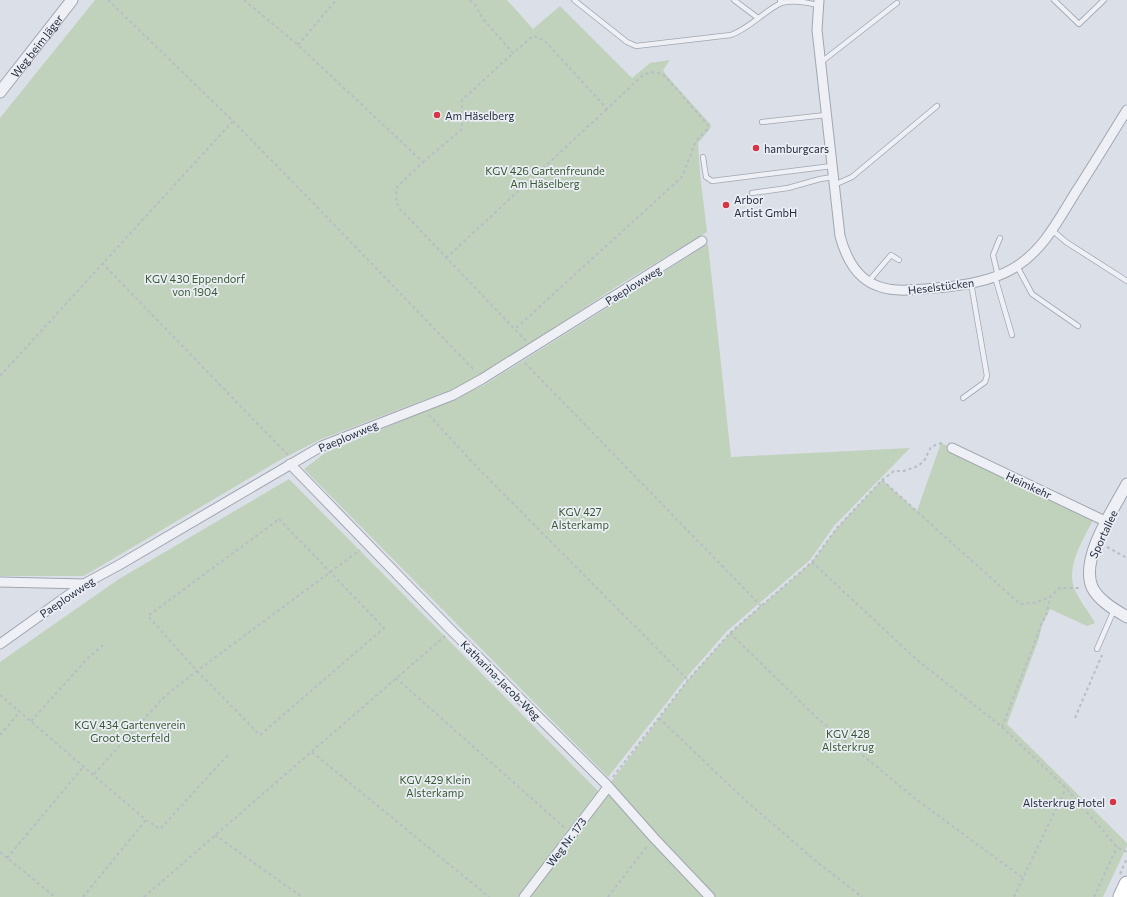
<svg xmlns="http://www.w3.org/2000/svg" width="1127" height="897" viewBox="0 0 1127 897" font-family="Commissioner,sans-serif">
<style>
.green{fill:#c0d1bc}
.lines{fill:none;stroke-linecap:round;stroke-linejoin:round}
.service-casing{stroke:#a0a6b1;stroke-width:6}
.minor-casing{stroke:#a0a6b1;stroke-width:11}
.tertiary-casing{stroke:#a0a6b1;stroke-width:13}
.primary-casing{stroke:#9aa2b3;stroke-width:17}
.path{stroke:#b9bdc5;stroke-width:2;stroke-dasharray:3 3;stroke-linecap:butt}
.service{stroke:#eef0f5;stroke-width:4.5}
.minor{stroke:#eef0f5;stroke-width:9}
.tertiary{stroke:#eef0f5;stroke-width:11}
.primary{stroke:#fff;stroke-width:15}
.poi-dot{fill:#d63643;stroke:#ebeef5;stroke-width:1.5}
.labels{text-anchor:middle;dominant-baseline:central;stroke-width:3.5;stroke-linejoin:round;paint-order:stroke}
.street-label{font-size:11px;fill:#242c3e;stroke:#ebeef5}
.poi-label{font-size:11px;fill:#242c3e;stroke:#ebeef5;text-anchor:start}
.park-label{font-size:11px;fill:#365a31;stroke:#ebeef5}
</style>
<rect width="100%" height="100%" fill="#dbdfe7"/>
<!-- green -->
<g class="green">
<path d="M95,0H507L533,29L560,6L632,78L650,63L670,60L663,70L666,75L711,125L710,129L698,143L700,174L707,232L619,285L484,374L450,390L319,440L280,460L84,576H0V118Z"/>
<path d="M708,244L731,457L910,448L834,526L810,560L727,631L686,678L608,777L304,469L325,453L456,398L486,384Z"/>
<path d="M941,443L1095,516C1085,537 1066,564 1074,588C1079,600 1089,612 1095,623L1087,626L1050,609L1042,625L1039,638L1007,724L1127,843V846L1103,897H524L688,680L730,633L812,562L837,528L882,480L917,511Z"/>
<path d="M289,479L598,791L518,897H0V662L119,579Z"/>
</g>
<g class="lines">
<!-- service casing -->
<g class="service-casing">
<g id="service">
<path d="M574,0L627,42L636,46L731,35C750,28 763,12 781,3"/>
<path d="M734,0L758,18"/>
<path d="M780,0L781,3C794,0 805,2 818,5"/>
<path d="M1054,0L1079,24L1104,0"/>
<path d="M820,63L897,3"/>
<path d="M762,122L826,115"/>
<path d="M703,157L706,177L712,181L832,166"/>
<path d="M834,185L852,177L937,106"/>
<path d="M752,193L788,188L820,179L833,177"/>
<path d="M1052,230L1066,242L1127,281"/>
<path d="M1017,266L1032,294L1078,326"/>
<path d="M998,276L993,255L1000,238"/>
<path d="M995,277L1012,335"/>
<path d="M868,282L891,255L899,260"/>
<path d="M963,398L985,382L987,376L971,283"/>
<path d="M1097,649L1114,610"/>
</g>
</g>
<!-- minor casing -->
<g class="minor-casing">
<g id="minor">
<path d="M819,0L817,30L840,236C850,273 869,292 908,290C942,288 989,285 1017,266C1045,248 1060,217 1077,190C1094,164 1110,137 1127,110"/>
<path d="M952,448L1107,522"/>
<path d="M290,464L452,631L607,785L654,838L710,897"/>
<path d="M0,582L84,584"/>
<path d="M0,644L84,584L119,565L322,446L453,395L482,379L702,241"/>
<path d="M524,897L608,787"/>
</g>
</g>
<!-- tertiary casing -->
<g class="tertiary-casing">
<g id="tertiary">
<path id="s1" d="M0,92L72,0"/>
<path d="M1127,484C1113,510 1080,558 1092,587C1098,600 1115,610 1127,617"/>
</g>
</g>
<!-- primary casing -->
<g class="primary-casing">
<path id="primary" d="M1121,897L1127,884"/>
</g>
<!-- path -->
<g class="path">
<path d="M108,0L233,121L320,210L475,371"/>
<path d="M244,0L298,45L423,162L397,187L396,195L398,207L526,341"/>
<path d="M470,0L475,5L483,19L513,53L533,36L544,40L607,109L642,76C650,71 656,71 665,76L708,125V128L696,141L682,177L515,329"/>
<path d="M298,45L336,0"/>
<path d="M423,162L462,129V100L513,53"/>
<path d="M446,258L607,109"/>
<path d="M102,263L288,455"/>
<path d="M525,363L761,606"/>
<path d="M0,376L233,121"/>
<path d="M429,415L473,463L688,680"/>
<path d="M882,480L1020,604L1034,603L1050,597"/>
<path d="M279,519L384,628L260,735L197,671L148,616Z"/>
<path d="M1107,547L1127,558"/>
<path d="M812,562L916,659L1002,727L1066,788L1117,847L1127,852"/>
<path d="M730,633L816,717L917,800L1023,878"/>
<path d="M396,678L565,828"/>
<path d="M0,695L146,820L160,829L228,755"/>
<path d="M659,718L745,800L817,862L862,897"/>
<path d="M1075,718L1102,655"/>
<path d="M31,721L87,659L103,645"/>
<path d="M1002,727L1042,623L1047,613L1050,597L1060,588H1081"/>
<path d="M0,735L20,712"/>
<path d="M312,752L489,897"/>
<path d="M94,774L165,696L197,671L360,550"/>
<path d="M613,777L688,680L730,633L812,562L837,528L882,480L894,471H904L918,466L924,461L931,447L941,443L944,444"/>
<path d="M215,835L302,897"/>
<path d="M0,852L55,897"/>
<path d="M7,858L84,766"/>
<path d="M1120,874L1127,858"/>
<path d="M83,897L146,820"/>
<path d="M144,897L445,636"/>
<path d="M608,897L648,845"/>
<path d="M1014,897L1066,788"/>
<path d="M1094,897L1117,847"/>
</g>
<!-- service -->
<use href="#service" class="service"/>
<!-- minor -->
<use href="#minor" class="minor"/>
<!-- tertiary -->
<use href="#tertiary" class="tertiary"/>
<!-- primary -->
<use href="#primary" class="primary"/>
</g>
<!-- markers -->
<g class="poi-dot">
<circle cx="437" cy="115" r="4"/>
<circle cx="756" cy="148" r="4"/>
<circle cx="726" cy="205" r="4"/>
<circle cx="1113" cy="802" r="4"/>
</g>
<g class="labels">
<!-- street labels -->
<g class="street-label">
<text stroke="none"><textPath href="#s1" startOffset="59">Weg beim Jäger</textPath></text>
<text transform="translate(633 285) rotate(-32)">Paeplowweg</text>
<text transform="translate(941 286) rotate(-7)">Heselstücken</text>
<text transform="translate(348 436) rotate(-23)">Paeplowweg</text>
<text transform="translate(1029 485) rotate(25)">Heimkehr</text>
<text transform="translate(1103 534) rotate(-65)">Sportallee</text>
<text transform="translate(67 597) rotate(-34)">Paeplowweg</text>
<text transform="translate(501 680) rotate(45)">Katharina-Jacob-Weg</text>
<text transform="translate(566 842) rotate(-53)">Weg Nr. 173</text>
</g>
<!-- poi labels -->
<g class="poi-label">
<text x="445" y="115">Am Häselberg</text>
<text x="764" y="148">hamburgcars</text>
<text x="734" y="199">Arbor<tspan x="734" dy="13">Artist GmbH</tspan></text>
<text x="1105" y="802" text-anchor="end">Alsterkrug Hotel</text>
</g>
<!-- park labels -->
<g class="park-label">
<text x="545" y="170">KGV 426 Gartenfreunde<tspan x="545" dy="13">Am Häselberg</tspan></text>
<text x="195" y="278">KGV 430 Eppendorf<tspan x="195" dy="13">von 1904</tspan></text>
<text x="580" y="511">KGV 427<tspan x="580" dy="13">Alsterkamp</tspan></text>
<text x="130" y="724">KGV 434 Gartenverein<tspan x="130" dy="13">Groot Osterfeld</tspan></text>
<text x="848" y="733">KGV 428<tspan x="848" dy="13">Alsterkrug</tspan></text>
<text x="435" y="779">KGV 429 Klein<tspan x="435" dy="13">Alsterkamp</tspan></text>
</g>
</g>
</svg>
